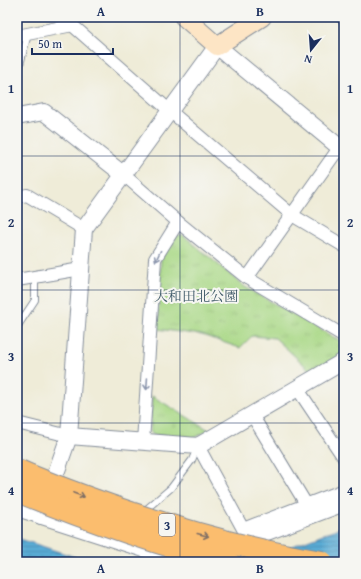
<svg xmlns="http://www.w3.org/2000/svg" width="361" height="579" viewBox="0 0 361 579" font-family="'Gentium Book Plus','Noto Serif JP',serif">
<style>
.park{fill:url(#park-tufts);stroke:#628472}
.water{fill:url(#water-rules);stroke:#3a6e9a}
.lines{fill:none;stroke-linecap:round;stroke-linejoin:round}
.service-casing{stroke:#858e9b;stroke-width:8}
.minor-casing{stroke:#858e9b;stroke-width:14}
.tertiary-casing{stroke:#858e9b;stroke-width:18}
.secondary-casing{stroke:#858e9b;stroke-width:20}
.service{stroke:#fff;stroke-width:6}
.minor{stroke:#fff;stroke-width:12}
.tertiary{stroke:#fff;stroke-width:16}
.secondary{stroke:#fde5c5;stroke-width:18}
.motorway-bridge-casing{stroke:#858e9b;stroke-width:24;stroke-linecap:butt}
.motorway-bridge{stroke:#fbbd6e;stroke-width:22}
.oneway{stroke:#8d97ae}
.oneway2{stroke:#806f65}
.grid{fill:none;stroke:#1b2f5e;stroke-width:1;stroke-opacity:0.55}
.labels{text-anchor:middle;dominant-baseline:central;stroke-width:4;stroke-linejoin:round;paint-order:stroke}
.shield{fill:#f6f6f2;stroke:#5d6b8a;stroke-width:1}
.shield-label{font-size:13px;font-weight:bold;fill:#1b2f5e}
.park-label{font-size:14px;fill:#3e5968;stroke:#f6f6f2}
.neatline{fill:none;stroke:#1b2f5e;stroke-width:1.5}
.grid-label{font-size:13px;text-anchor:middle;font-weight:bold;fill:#1b2f5e}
</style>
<defs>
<pattern id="park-tufts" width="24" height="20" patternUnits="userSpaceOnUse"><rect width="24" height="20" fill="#a9d885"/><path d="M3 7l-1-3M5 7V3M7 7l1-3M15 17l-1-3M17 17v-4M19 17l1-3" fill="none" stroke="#91ba75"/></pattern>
<pattern id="water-rules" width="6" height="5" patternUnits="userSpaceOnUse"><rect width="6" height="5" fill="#5aacd5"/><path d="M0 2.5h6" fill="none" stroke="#4a8cb0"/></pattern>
</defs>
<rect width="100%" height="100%" fill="#f6f6f2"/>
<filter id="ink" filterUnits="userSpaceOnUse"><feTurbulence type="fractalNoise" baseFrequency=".025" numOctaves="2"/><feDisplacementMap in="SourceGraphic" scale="8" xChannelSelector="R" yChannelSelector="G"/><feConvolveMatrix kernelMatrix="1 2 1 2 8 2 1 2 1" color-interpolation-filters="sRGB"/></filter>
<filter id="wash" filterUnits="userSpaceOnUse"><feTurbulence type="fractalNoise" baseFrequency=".012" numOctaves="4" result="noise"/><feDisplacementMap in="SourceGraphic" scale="16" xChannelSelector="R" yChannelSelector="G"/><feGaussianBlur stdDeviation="0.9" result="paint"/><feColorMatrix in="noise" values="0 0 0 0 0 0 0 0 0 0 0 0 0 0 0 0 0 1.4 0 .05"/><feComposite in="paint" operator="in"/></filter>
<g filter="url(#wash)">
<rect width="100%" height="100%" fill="#efecd8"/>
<!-- park -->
<g class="park">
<path d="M177,235H183L245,287L344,343V354L312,372L275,338L252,336L240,348L202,335L157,329L161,258Z"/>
<path d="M152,396L209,430L194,438L153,435L150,431Z"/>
</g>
<!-- water -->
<g class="water">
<path d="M344,526V562H252L256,557L284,549Z"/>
<path d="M17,538L84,560L91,562H17Z"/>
</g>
</g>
<g filter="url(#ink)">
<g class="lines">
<!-- service casing -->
<g class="service-casing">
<g id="service">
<path d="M17,76L28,34"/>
<path d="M17,327L35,300V277"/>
<path d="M143,512L171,488L192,460L198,446"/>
</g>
</g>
<!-- minor casing -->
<g class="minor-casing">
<g id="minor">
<path d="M63,17L170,111L292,215L344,246"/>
<path d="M343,17L344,19"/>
<path d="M17,36L73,25"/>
<path d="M124,175L178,222L247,278L344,336"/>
<path d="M17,197L27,195L84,229"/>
<path d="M247,278L339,148L344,145"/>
<path d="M17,280L81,269"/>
<path d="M297,388L344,458"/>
<path d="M252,415L306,504"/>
<path d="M17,423L69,436"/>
<path d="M143,442L155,259L178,222"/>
<path d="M198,446L243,529L344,490"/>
</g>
</g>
<!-- tertiary casing -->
<g class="tertiary-casing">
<g id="tertiary">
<path d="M17,117L44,112L124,175"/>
<path d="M69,436L198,446L344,361"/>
<path d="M17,508L184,562L197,561L206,556"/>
<path d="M41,516L69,436L84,229L217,46L344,151"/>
<path d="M235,544L344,503"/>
</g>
</g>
<!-- secondary casing -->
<g class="secondary-casing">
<path id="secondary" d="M184,17L217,46L262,17"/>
</g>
<!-- service -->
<use href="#service" class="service"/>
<!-- minor -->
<use href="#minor" class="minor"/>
<!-- tertiary -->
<use href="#tertiary" class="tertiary"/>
<!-- secondary -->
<use href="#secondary" class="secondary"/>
<!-- motorway-bridge casing -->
<g class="motorway-bridge-casing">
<g id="motorway-bridge">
<path d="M17,470C50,485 85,497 119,509C186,532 253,551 322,562"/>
<path d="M17,491C86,519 156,544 228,562"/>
</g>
</g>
<!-- motorway-bridge -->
<use href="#motorway-bridge" class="motorway-bridge"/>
</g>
<!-- one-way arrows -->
<defs><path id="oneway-shaft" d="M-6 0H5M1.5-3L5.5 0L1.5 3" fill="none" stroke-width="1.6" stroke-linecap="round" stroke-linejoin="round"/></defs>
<g class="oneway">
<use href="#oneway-shaft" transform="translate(158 256) rotate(116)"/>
<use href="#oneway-shaft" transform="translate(147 384) rotate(94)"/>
</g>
<g class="oneway2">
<use href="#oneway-shaft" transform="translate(79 495) rotate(20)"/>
<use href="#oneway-shaft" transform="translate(203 535) rotate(14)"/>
</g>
</g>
<!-- grid -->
<path class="grid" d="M180,17V562M17,156H344M17,290H344M17,423H344"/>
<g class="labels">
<!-- shield labels -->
<rect class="shield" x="159" y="514" width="16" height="22" rx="3"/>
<g class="shield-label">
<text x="167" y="525">3</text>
</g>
<!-- park labels -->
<g class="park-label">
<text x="196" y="296">大和田北公園</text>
</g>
</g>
<!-- margin -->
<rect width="361" height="579" fill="none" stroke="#f6f6f2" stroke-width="44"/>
<!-- north arrow -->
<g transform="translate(311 50) rotate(197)" stroke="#f6f6f2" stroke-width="3" paint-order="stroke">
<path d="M0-3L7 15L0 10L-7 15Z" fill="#1b2f5e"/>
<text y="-6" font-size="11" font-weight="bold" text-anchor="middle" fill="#1b2f5e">N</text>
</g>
<!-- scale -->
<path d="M32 48v6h81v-6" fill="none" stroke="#1b2f5e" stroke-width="2"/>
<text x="38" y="48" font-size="12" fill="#1b2f5e" stroke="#f6f6f2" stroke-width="3" paint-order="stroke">50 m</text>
<rect x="22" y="22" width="317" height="535" class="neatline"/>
<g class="grid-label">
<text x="101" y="16">A</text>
<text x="260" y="16">B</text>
<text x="11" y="93">1</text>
<text x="350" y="93">1</text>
<text x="11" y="227">2</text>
<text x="350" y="227">2</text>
<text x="11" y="361">3</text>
<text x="350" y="361">3</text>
<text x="11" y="495">4</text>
<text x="350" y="495">4</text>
<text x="101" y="573">A</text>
<text x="260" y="573">B</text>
</g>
</svg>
